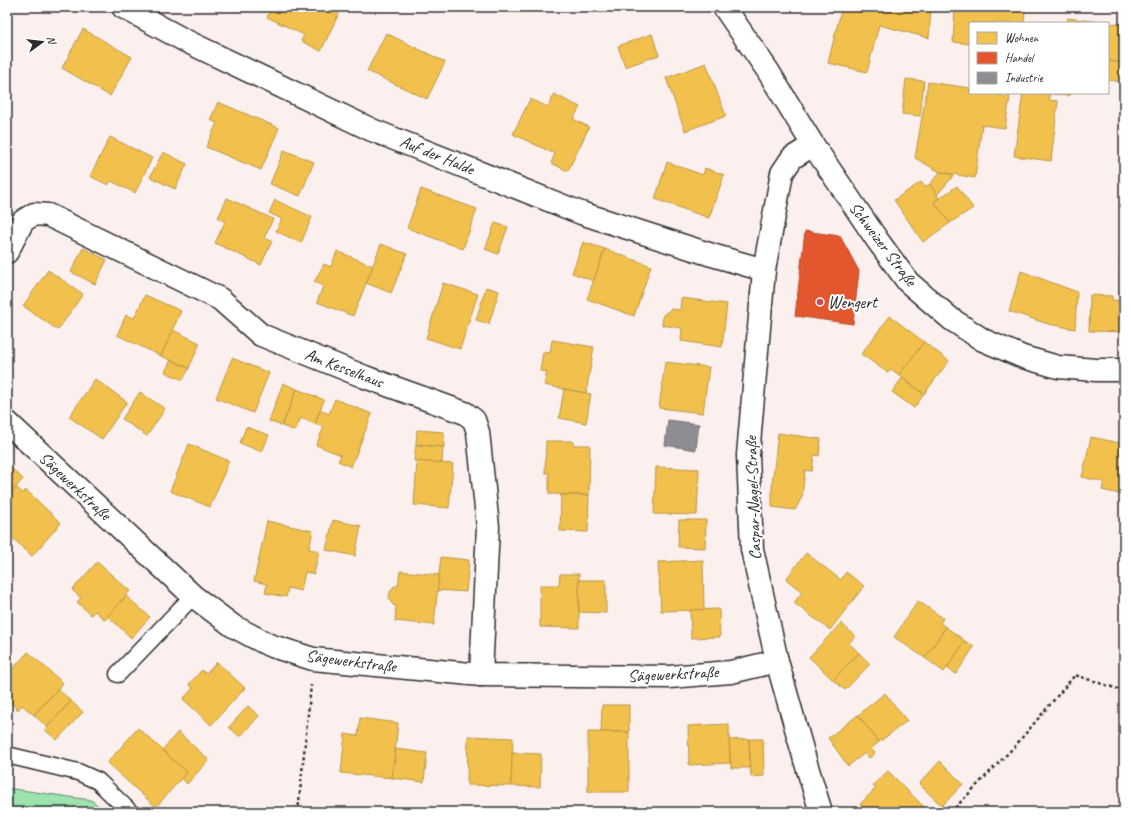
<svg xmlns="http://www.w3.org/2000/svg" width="1131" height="819" viewBox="0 0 1131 819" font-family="Caveat,sans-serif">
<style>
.green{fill:#9ce3b0;stroke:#64876e}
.homes{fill:#f2c14e;stroke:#b69444}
.shops{fill:#e4572e;stroke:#ac4a2d}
.industry{fill:#8d8d92;stroke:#707073}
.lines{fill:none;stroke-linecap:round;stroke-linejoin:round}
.service-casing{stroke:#2b2b2b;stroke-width:19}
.minor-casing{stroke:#2b2b2b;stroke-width:25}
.tertiary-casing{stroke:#2b2b2b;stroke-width:25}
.path{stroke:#2b2b2b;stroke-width:2.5;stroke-dasharray:3 3;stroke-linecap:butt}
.service{stroke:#fff;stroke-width:16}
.minor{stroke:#fff;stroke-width:22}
.tertiary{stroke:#fff;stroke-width:22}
.poi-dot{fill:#d1495b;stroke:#fff;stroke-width:1.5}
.labels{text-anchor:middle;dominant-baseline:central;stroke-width:4;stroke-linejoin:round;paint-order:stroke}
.street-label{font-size:17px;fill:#2b2b2b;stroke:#fff}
.poi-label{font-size:17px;fill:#2b2b2b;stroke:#fff;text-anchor:start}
</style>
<rect width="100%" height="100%" fill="#fcf0ef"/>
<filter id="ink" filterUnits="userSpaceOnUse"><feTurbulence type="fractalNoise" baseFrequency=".025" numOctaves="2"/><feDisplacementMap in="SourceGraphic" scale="8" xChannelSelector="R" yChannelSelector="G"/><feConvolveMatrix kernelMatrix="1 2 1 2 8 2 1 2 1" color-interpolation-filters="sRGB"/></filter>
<g filter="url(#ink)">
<!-- green -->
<path class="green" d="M7,788L91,800L106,812H7Z"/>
<!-- homes -->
<g class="homes">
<path d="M272,7H342L321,51L301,41L304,35L267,17Z"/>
<path d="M842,7H931L929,38L879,25L867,72L828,63Z"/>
<path d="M955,7H994L1025,9L1024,23H970V44L953,42Z"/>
<path d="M1068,18L1107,23H1067Z"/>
<path d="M1107,23L1124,24V63L1108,61V23Z"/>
<path d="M83,29L132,57L110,96L62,68Z"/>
<path d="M386,33L445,62L427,99L367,71Z"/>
<path d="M652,34L659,55L625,67L618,46Z"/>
<path d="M1108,61L1124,63V82L1108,80Z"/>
<path d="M706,63L726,116L685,131L666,78Z"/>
<path d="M906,79L924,81L920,116L902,114Z"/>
<path d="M928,82L970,88V93H985L1010,97L1005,128L982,125L975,178L940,172L915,158Z"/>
<path d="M1023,93L1050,94L1049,100L1058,101L1051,161L1014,156Z"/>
<path d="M1054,93H1070L1069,96L1053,94Z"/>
<path d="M554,94L580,107L573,119L589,127L568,171L551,163L555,154L513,134L530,99L548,107Z"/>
<path d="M218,102L279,128L261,170L206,147L217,123L210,120Z"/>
<path d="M110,137L152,158L135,193L111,181L108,185L90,176Z"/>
<path d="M284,150L314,162L300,196L270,184Z"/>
<path d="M163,152L187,164L175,189L150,177Z"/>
<path d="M667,162L703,175L705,168L724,175L709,218L655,199Z"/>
<path d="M940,172L954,175L937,195L930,184Z"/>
<path d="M921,182L925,187L930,184L937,195L939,198L934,202L950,223L923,242L894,200Z"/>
<path d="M957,186L973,208L950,223L934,202Z"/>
<path d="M421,189L477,209L463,249L407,228Z"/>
<path d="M227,198L273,219L264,238L272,241L261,265L215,243L225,222L218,218Z"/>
<path d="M275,200L312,217L301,243L276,231L282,219L269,213Z"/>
<path d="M495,223L508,227L498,254L485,249Z"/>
<path d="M583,242L605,249L594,281L572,273Z"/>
<path d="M381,244L407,254L391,293L366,283Z"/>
<path d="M83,248L107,260L95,284L71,272Z"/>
<path d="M605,249L651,266L634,316L587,299Z"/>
<path d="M337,251L373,266L353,316L317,302L323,286L314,282L324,264L331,267Z"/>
<path d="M1120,261H1124V301H1119Z"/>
<path d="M48,270L83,294L58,330L23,306Z"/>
<path d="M1021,271L1077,292L1075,329L1048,324L1009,311Z"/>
<path d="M443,283L478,294L460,349L426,338Z"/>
<path d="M486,287L499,291L489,324L476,320Z"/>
<path d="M145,295L181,311L161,356L117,335L126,315L134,318Z"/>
<path d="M1090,295L1112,296V300L1124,301V332L1089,331Z"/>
<path d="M681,298L727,304L722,347L681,341L682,328L662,325L663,315L671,309L680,310Z"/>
<path d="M890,316L924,342L899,375L891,369L888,373L861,354Z"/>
<path d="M173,330L200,343L189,368L161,356Z"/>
<path d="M552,340L594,347L586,393L544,385L547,372L540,371L543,352L550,353Z"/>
<path d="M924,342L949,361L924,394L899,375Z"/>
<path d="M232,358L269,373L253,413L216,398Z"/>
<path d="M171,360L189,368L183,380L165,372Z"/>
<path d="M665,362L709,367L703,413L659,408Z"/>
<path d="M902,378L924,394L914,408L892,392Z"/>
<path d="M95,379L127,402L102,439L69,417Z"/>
<path d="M283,383L297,389L282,426L269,421Z"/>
<path d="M297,389L324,400L315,424L301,418L295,431L282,426Z"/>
<path d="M564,389L591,394L586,423L559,418Z"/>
<path d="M140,392L165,409L147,436L122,419Z"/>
<path d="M335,399L372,414L351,467L338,461L341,455L316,445L324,427L315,424L320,410L329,414Z"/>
<path d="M246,427L269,435L262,452L240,443Z"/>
<path d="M417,430L444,432V447L416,444Z"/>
<path d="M778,433L821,439L819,456L814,455L812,471L805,470L802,497L795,510L772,507V485Z"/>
<path d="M1091,437L1124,444V467L1119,494L1102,490L1104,482L1082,477Z"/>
<path d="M546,441H573V445H590L589,495L549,494V473H545Z"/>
<path d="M189,444L229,461L210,507L170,491Z"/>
<path d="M416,445L443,447L442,463L414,461Z"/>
<path d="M417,461L453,464L449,508L414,505Z"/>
<path d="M7,464L23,479L7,497Z"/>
<path d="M656,467L699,469L697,515L654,514Z"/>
<path d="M16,487L23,493L26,490L61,523L32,556L7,533V511L8,510L7,508V497Z"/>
<path d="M561,495H589L588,532L560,531Z"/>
<path d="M333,520L361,526L355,556L326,550Z"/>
<path d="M679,520H706L705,548L678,547Z"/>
<path d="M267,521L313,531L309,549L319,551L314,574L305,572L301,591L288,588L286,597L265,593L267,584L254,581Z"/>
<path d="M806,553L841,580L846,572L864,586L830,630L794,603L802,592L786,579Z"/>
<path d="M441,557L469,560L466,592L437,590Z"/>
<path d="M703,560L704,610L661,611L658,562Z"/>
<path d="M97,562L130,591L105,620L95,611L91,615L77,602L81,598L72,590Z"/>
<path d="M400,571L439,575L434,625L395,621L396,606L393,605L389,599L390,592L394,586H398Z"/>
<path d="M560,574H579V628L540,627V585H559Z"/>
<path d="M579,580H606V613L579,612Z"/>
<path d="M126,596L150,617L131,638L108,616Z"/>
<path d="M918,601L943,618L940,623L946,627L925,658L894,637Z"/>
<path d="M719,609L720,637L691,638L690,610Z"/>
<path d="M841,623L855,636L849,643L859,653L833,680L809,657Z"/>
<path d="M946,627L965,641L944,672L925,658Z"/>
<path d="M965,641L974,647L956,674L947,668Z"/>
<path d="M28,652L63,683L34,715L22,705L18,710L7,699L10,694L7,691V675Z"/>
<path d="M859,653L870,664L845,690L833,680Z"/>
<path d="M217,662L245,688L211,725L183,699L193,688L189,684L202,670L206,674Z"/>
<path d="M58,689L71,701L47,727L34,715Z"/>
<path d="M885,693L907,721L879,742L858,715Z"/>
<path d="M71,701L83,712L57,740L45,730Z"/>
<path d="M602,705H629V732H601Z"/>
<path d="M248,706L259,716L240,737L229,727Z"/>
<path d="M858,715L879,742L871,749L875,753L869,758L865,753L848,766L828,738Z"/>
<path d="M360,718L398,723L392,778L341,773L345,734L358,736Z"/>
<path d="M729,724L730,763L689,765L688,726Z"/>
<path d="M138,728L187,772L156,807L107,763Z"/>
<path d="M178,732L209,760L187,784L182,779L187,772L162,750Z"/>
<rect x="588" y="732" width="41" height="60"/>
<path d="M468,736L513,738L511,786L467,785Z"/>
<path d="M749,739H763L764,776L751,777Z"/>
<path d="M749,739L750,768H731L729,740Z"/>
<path d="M396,749L427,753L424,782L392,778Z"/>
<path d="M512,753L541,754L540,787L511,786Z"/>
<path d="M940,761L963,784L942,806L919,784Z"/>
<path d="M888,771L929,812H868L860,804L876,788L873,785Z"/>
<path d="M383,807L425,812H383Z"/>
</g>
<!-- shops -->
<path class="shops" d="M805,231L840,236L859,271L853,324L795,316Z"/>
<!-- industry -->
<path class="industry" d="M668,420L699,424L696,450L665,445Z"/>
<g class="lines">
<!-- service casing -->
<g class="service-casing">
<g id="service">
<path d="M118,674L193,596"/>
<path d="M7,755L78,772L98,781L130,812"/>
</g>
</g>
<!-- minor casing -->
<g class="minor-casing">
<g id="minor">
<path d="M123,7L184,40L372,130L581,213L712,255L764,270"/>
<path d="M813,145L792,158L782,173L764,270L748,455L752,549L777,661L805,760L821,812"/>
<path d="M7,252L23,221L34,214L48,215L220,299L261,335L365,377L465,413L474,420L478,432L488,527L481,675"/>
<path d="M7,422L193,596L233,626L269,645L313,659L481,675L669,677L731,672L777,661"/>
</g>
</g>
<!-- tertiary casing -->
<g class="tertiary-casing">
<path id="tertiary" d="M724,7L768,71L813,145L878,241L908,282L951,319L983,340L1023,357L1058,367L1096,370H1124"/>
</g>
<!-- path -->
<g class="path">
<path d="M298,812L311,685"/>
<path d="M951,812L1015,746L1075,675L1124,691"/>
</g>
<!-- service -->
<use href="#service" class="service"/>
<!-- minor -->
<use href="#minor" class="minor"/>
<!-- tertiary -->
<use href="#tertiary" class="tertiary"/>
</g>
</g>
<!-- markers -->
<circle class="poi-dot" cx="820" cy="302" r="4"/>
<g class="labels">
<!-- street labels -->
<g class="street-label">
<text transform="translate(437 155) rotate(22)">Auf der Halde</text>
<text transform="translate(883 244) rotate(53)">Schweizer Straße</text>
<text transform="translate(344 368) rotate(21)">Am Kesselhaus</text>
<text transform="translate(75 486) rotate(43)">Sägewerkstraße</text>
<text transform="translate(753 498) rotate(-92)">Caspar-Nagel-Straße</text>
<text transform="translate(351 661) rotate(7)">Sägewerkstraße</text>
<text transform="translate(673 674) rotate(-3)">Sägewerkstraße</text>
</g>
<!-- poi labels -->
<g class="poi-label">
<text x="828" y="302">Wengert</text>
</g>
</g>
<!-- margin -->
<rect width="1131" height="819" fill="none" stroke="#fff" stroke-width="24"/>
<rect x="12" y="12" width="1107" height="795" fill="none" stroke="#2b2b2b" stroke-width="1.5" filter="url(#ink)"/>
<!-- legend -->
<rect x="969" y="22" width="140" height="72" fill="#ffffff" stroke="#aaaaaa"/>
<rect x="977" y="32" width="20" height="12" fill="#f2c14e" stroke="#aaaaaa"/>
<text x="1005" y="42" font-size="12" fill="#2b2b2b">Wohnen</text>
<rect x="977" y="52" width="20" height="12" fill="#e4572e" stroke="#aaaaaa"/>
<text x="1005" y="62" font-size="12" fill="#2b2b2b">Handel</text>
<rect x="977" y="72" width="20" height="12" fill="#8d8d92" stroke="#aaaaaa"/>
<text x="1005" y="82" font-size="12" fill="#2b2b2b">Industrie</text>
<!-- north arrow -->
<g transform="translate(42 42) rotate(75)" stroke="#ffffff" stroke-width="3" paint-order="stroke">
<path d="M0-3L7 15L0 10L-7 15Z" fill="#2b2b2b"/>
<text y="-6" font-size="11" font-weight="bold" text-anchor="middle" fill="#2b2b2b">N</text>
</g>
</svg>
